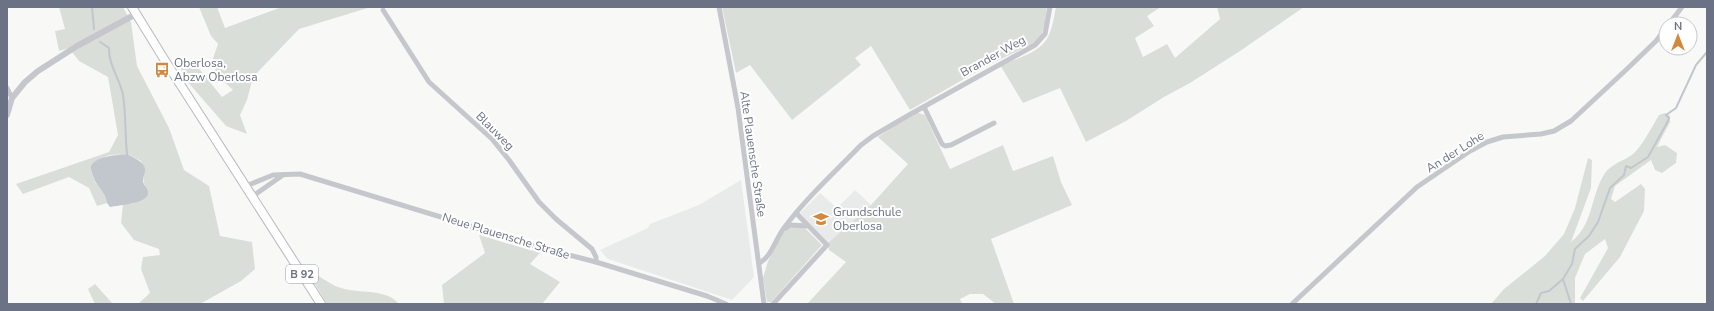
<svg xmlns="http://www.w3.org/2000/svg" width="1714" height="311" viewBox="0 0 1714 311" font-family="'Nunito Sans',sans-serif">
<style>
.built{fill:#e9eaea}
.green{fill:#d9dfd8}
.water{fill:#c2c6cd}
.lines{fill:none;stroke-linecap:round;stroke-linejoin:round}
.stream{stroke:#c2c6cd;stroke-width:2}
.primary-casing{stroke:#b7b9be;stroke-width:10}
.minor{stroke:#c5c7cc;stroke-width:5}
.tertiary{stroke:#c5c7cc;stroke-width:6}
.primary{stroke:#fff;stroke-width:8}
.labels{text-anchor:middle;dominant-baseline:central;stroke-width:4;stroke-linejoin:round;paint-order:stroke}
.shield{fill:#fff;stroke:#979caa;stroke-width:1}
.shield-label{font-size:11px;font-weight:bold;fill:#6b7285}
.street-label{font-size:12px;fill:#6b7285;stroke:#fff}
.poi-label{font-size:12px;fill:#6b7285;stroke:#fff;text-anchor:start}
</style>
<rect width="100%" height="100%" fill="#f8f9f7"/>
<!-- built -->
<g class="built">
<path d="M741,180L754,277L732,300L608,259L600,250L648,228L650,224L699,205Z"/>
<path d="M855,190L871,205L828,243L800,213L820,193L837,208Z"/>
</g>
<!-- green -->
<g class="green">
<path d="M59,7H123L131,22L137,66L169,128L184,170L209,186L220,236L252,242L255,269L241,281L200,304H138L150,293L141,269L143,257L160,255L159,249L134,240L121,223L123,204H132L146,197C149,188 140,182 145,172L141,161L127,154L110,155L96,161L91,169L95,182L106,196L107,203L97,206L89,188L69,177L23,194L16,184L109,152L118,135L108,77L79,61L69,48L59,51L55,31L65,29Z"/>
<path d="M199,7H217L225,28L282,7H371L299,29L253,77L247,100L240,115L247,134L226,126L186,80L179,65L192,60L222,97L233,90L221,79L211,64L218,44L211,36Z"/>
<path d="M722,7H1047L1045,23L1041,37L1032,44L985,67L910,110L871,46L855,58L861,65L792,120L750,65L736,73Z"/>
<path d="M1056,7H1161L1147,16L1154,26L1135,38L1143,57L1167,44L1175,58L1220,19L1217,7H1304L1240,51L1190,83L1164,97L1126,121L1086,142L1060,88L1023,103L1000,65C1018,58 1041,53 1049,35C1053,26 1054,16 1056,7Z"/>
<path d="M916,112L925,115L950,169L1003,145L1013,171L1053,156L1061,182L1072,205L991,239L1014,304H996L983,294H970L960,299L962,304H807L846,262L829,250L828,243L871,205L908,164L878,137Z"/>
<path d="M1665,113L1670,116V122L1657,147L1665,145L1677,153L1676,163L1662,173L1655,170L1651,160L1615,186L1611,199L1615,202L1641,184L1645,189L1644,211L1620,257L1583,301L1580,298L1608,248L1605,239L1585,254L1575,278V304H1491L1504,289L1545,256L1564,234L1575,208L1588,158L1592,160L1591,188L1571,242C1594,224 1590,196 1605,173C1610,165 1625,160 1633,154C1641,148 1653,125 1659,115Z"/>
<path d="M797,226L805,228L822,245L771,302H767L763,278L768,261L783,233L787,229Z"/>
<path d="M479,235L540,253L530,264L560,282L542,304H444L442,285L485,253Z"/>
<path d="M317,275C324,279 333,286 341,288C359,294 386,288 399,304H327L312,279Z"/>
<path d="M95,284L112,303L121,304H95L88,289Z"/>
</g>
<!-- water -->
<path class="water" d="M127,154C133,158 147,162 145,172C144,176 143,177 143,181C144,186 146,186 147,189C155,204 117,205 110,207L107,203C106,193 100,190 95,181C94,178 90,169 91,166C96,156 117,155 127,154Z"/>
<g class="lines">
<!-- stream -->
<g class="stream">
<path d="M92,7L94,29"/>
<path d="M100,42L109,48C108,64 120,79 123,95C126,114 125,135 127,154"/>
<path d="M1563,279L1571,304"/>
<path d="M1536,304L1541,293L1549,291L1563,279L1572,264L1575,249L1589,236L1598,222L1610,188L1624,175L1626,166L1631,168L1648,157L1668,121L1669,118L1666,115L1676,108L1696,65L1707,52"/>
</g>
<!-- primary casing -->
<g class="primary-casing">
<path id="primary" d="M132,7L164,59L321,304"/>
</g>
<!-- minor -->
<g class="minor">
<path d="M719,7L738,108L764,304"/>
<path d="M383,10L429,82L492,139L509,160L539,202L556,219L592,249L596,257V262"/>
<path d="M1669,24L1682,7"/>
<path d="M7,88L12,98"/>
<path d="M924,107L942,144L945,146L951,145L994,123"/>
<path d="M246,186L273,175L300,174L542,248L596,262L707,296L726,304"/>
<path d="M253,196L283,175"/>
<path d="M786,228L790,225L808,226"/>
<path d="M759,263C771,258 776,238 784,228C806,198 835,172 861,145L873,136L909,115L1035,45L1045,34L1050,7"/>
<path d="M773,304L827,245L796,213"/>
<path d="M1292,304L1417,187L1470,151L1487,142L1503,137L1541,134L1554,131L1571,121L1627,69L1656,41L1666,28"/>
</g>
<!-- tertiary -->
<path class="tertiary" d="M7,115L12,98L25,82L38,71L77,46L136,14"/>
<!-- primary -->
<use href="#primary" class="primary"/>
</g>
<!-- icons -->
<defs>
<g id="bus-bare" transform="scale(1.2)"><path d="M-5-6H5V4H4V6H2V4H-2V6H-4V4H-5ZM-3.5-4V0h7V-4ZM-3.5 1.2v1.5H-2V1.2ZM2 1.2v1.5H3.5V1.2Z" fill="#d3893d" stroke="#fff" stroke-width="2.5" paint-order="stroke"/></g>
<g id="school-bare" transform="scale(1.2)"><path d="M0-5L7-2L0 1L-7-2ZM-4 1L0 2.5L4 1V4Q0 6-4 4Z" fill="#d3893d" stroke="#fff" stroke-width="2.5" paint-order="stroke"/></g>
</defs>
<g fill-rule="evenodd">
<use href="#bus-bare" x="162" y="70"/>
<use href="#school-bare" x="821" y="219"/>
</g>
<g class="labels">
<!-- shield labels -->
<rect class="shield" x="286" y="265" width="32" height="18" rx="3"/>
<g class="shield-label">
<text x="302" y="274">B 92</text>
</g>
<!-- street labels -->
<g class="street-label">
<text transform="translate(993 56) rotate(-29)">Brander Weg</text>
<text transform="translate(495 131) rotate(45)">Blauweg</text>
<text transform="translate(1455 152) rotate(-32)">An der Lohe</text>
<text transform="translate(753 154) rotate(82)">Alte Plauensche Straße</text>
<text transform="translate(506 236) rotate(17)">Neue Plauensche Straße</text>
</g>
<!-- poi labels -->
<g class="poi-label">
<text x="174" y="63">Oberlosa,<tspan x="174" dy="14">Abzw Oberlosa</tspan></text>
<text x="833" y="212">Grundschule<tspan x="833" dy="14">Oberlosa</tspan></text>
</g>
</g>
<!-- border -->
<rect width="1714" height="311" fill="none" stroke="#6b7285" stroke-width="16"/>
<!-- north arrow -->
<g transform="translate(1678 36)"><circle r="19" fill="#ffffff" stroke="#c4c7ce"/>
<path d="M0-3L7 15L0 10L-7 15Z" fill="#d3893d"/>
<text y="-6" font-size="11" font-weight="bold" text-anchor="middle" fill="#6b7285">N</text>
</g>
</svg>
